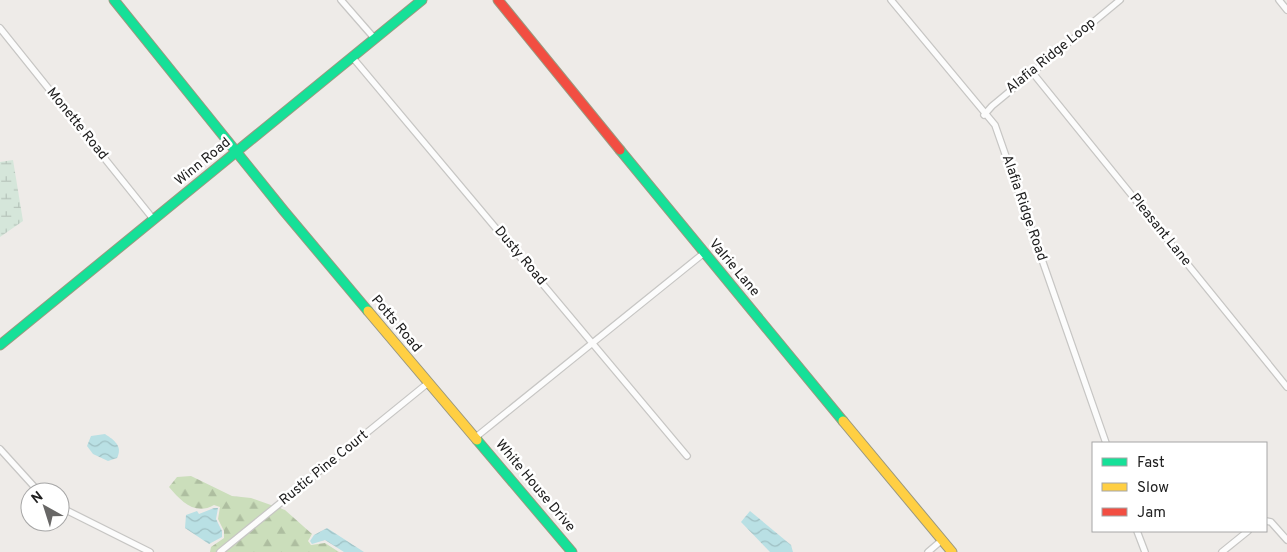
<svg xmlns="http://www.w3.org/2000/svg" width="1287" height="552" viewBox="0 0 1287 552" font-family="Overpass,sans-serif">
<style>
.forest{fill:url(#forest-firs)}
.wetland{fill:url(#wetland-marsh)}
.water{fill:url(#water-waves)}
.lines{fill:none;stroke-linecap:round;stroke-linejoin:round}
.street-casing{stroke:#c7c6c4;stroke-width:8}
.fast-casing{stroke:#9a987f;stroke-width:11}
.slow-casing{stroke:#9a987f;stroke-width:11}
.jam-casing{stroke:#9a987f;stroke-width:11}
.street{stroke:#fcfcfc;stroke-width:5.5}
.fast{stroke:#16e098;stroke-width:9}
.slow{stroke:#ffcf43;stroke-width:9}
.jam{stroke:#f24e42;stroke-width:9}
.labels{text-anchor:middle;dominant-baseline:central;stroke-width:5;stroke-linejoin:round;paint-order:stroke}
.street-label{font-size:14px;fill:#202020;stroke:#fff}
</style>
<defs>
<pattern id="forest-firs" width="22" height="20" patternUnits="userSpaceOnUse" patternTransform="scale(1.25)"><rect width="22" height="20" fill="#cbdebb"/><path d="M5 1l3.5 6h-7zM16 11l3.5 6h-7z" fill="#aebea0"/></pattern>
<pattern id="wetland-marsh" width="20" height="14" patternUnits="userSpaceOnUse" patternTransform="scale(1.25)"><rect width="20" height="14" fill="#d5e6da"/><path d="M1 5h8M5 5V1M11 12h8M15 12V8" fill="none" stroke="#b7c5bb"/></pattern>
<pattern id="water-waves" width="16" height="10" patternUnits="userSpaceOnUse" patternTransform="scale(1.25)"><rect width="16" height="10" fill="#b9e0e4"/><path d="M0 5q4-4 8 0t8 0" fill="none" stroke="#9fc0c3"/></pattern>
</defs>
<rect width="100%" height="100%" fill="#eeebe8"/>
<!-- forest -->
<path class="forest" d="M191,476L232,496L251,498L285,510L312,534L308,541L311,545L325,543L339,552H210L211,547L224,538V531L218,519L220,507L214,505C195,516 181,501 169,487L177,477Z"/>
<!-- wetland -->
<path class="wetland" d="M13,160L23,221L0,237V162Z"/>
<!-- water -->
<g class="water">
<path d="M105,434C114,440 123,446 117,458L108,461L93,454L87,446L91,436Z"/>
<path d="M214,508H218L216,519L222,531V537L209,544L185,528L186,515L197,511L199,514Z"/>
<path d="M750,511L791,545L793,552H770L741,522Z"/>
<path d="M327,528L364,552H344L325,540L312,544L310,541L314,535Z"/>
</g>
<g class="lines">
<!-- street casing -->
<g class="street-casing">
<g id="street">
<path d="M341,0L375,39"/>
<path d="M891,0L995,125L1106,443"/>
<path d="M1279,0L1287,10"/>
<path d="M0,28L154,220"/>
<path d="M353,58L687,456"/>
<path d="M1032,72L1287,387"/>
<path d="M984,115L992,106L1120,0"/>
<path d="M476,437L704,253"/>
<path d="M0,449L39,492"/>
<path d="M60,507L150,552"/>
<path d="M1266,521L1271,522L1287,540"/>
<path d="M1137,531L1145,552"/>
<path d="M220,552L428,383"/>
<path d="M928,552L942,540"/>
<path d="M1222,552L1248,531"/>
</g>
</g>
<!-- fast casing -->
<g class="fast-casing">
<g id="fast">
<path d="M114,0L284,211L368,311"/>
<path d="M620,150L843,421"/>
<path d="M0,345L422,0"/>
<path d="M477,440L572,552"/>
</g>
</g>
<!-- slow casing -->
<g class="slow-casing">
<g id="slow">
<path d="M368,311L477,440"/>
<path d="M843,421L952,552"/>
</g>
</g>
<!-- jam casing -->
<g class="jam-casing">
<path id="jam" d="M498,0L620,150"/>
</g>
<!-- street -->
<use href="#street" class="street"/>
<!-- fast -->
<use href="#fast" class="fast"/>
<!-- slow -->
<use href="#slow" class="slow"/>
<!-- jam -->
<use href="#jam" class="jam"/>
</g>
<g class="labels">
<!-- street labels -->
<g class="street-label">
<text transform="translate(1051 56) rotate(-39)">Alafia Ridge Loop</text>
<text transform="translate(77 124) rotate(51)">Monette Road</text>
<text transform="translate(203 162) rotate(-39)">Winn Road</text>
<text transform="translate(1024 208) rotate(71)">Alafia Ridge Road</text>
<text transform="translate(1160 230) rotate(51)">Pleasant Lane</text>
<text transform="translate(520 256) rotate(50)">Dusty Road</text>
<text transform="translate(734 268) rotate(50)">Valrie Lane</text>
<text transform="translate(396 324) rotate(50)">Potts Road</text>
<text transform="translate(324 468) rotate(-39)">Rustic Pine Court</text>
<text transform="translate(535 486) rotate(50)">White House Drive</text>
</g>
</g>
<!-- legend -->
<rect x="1092" y="442" width="175" height="90" fill="#ffffff" stroke="#a6a6a6"/>
<rect x="1102" y="458" width="25" height="8" fill="#16e098" stroke="#a6a6a6"/>
<text x="1137" y="467" font-size="15" fill="#202020">Fast</text>
<rect x="1102" y="483" width="25" height="8" fill="#ffcf43" stroke="#a6a6a6"/>
<text x="1137" y="492" font-size="15" fill="#202020">Slow</text>
<rect x="1102" y="508" width="25" height="8" fill="#f24e42" stroke="#a6a6a6"/>
<text x="1137" y="517" font-size="15" fill="#202020">Jam</text>
<!-- north arrow -->
<g transform="translate(45 507) rotate(321)"><circle r="24" fill="#ffffff" stroke="#a6a6a6"/>
<path d="M0-4L9 19L0 12L-9 19Z" fill="#686766"/>
<text y="-8" font-size="14" font-weight="bold" text-anchor="middle" fill="#202020">N</text>
</g>
</svg>
